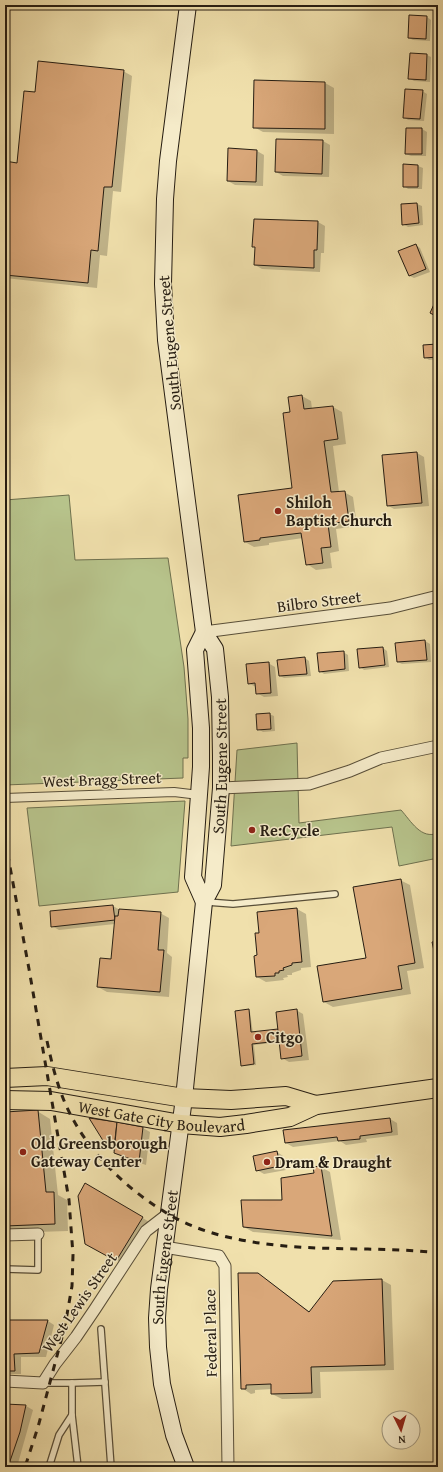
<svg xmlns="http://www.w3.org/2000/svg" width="443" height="1472" viewBox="0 0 443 1472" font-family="'Gentium Book Plus',serif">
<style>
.green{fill:#b7c38b;stroke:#6e704e}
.shadow{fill:#0003}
.building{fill:#d9a779;stroke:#261d12}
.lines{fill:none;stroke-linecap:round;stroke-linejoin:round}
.service-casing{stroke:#584e38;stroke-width:8}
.pedestrian-casing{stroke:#584e38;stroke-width:10}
.minor-casing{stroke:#584e38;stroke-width:13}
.secondary-casing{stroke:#261d12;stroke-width:18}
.primary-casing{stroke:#261d12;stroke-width:20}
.service{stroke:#f5ebc9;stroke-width:5.5}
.pedestrian{stroke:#f5ebc9;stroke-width:8}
.minor{stroke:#f5ebc9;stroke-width:11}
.secondary{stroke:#f5ebc9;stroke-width:16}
.primary{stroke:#f0e0ac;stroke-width:18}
.rail{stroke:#261d12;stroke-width:3;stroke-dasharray:7 7;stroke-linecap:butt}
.poi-dot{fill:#8f2418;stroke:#f5ebc9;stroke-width:1.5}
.labels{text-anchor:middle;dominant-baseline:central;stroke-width:3;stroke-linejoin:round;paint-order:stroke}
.street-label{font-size:16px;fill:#261d12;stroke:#f5ebc9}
.poi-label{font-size:16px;font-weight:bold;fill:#261d12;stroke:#f5ebc9;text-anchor:start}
</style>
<rect width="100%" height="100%" fill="#f0e0ac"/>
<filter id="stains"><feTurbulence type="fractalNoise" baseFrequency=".005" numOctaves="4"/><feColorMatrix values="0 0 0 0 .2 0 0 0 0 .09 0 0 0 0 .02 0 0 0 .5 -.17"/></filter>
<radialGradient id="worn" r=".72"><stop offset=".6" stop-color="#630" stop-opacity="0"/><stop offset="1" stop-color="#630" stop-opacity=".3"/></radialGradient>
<!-- green -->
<g class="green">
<path d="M69,495L75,560L168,558L184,667L188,719V758H183V778L5,785V500Z"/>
<path d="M297,743L299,823L401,810C411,821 421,840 438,833V858L399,866L392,827L231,846L237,750Z"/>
<path d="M185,801L178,892L39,906L27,808Z"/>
</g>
<!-- shadow -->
<g class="shadow">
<path d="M383,5H400V10H387L383,8Z"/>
<path d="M410,16L427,17L431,20L430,41L413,40L409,38Z"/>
<path d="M427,55L431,57L430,82L414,81L409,78Z"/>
<path d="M123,71L132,76L121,192L113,191L107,256L100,255L97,288L5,278V162L18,164L36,93Z"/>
<path d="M325,83L334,88V134L263,132L254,127Z"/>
<path d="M422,91L427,94L424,121L408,120L404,117Z"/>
<path d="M407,129H422L427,132L426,156H411L406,154Z"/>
<path d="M323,141L330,145L329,177L283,176L276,172Z"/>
<path d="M257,151L264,155L263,186L235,185L228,181Z"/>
<path d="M404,165L418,166L423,168L422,189H408L404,186Z"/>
<path d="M417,204L422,206L423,225L408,227L403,224L402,205Z"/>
<path d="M255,220L318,222L325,226L324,253H321L320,272L262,269L255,265L256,248L253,246Z"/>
<path d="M416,245L420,248L430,272L414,278L410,276Z"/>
<path d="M436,345L438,346V359L429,360L425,357Z"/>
<path d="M302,396L311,401L312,409L333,407L342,412L346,444L333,446L339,492H344L353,497L357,526L336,529L339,551L330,553L332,568L316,570L307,564L303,538L269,543V545L254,547L245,542L294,489L291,413Z"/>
<path d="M417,453L424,457L429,506L394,509L387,505L383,456Z"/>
<path d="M425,641L430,644L431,662L402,664L398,662Z"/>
<path d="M383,648L387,651L389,667L364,670L360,667Z"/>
<path d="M343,652L348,655L349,671L324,674L320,671Z"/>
<path d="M305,658L309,661L311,676L284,678L280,676Z"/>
<path d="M268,663L275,667L278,696L264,697L257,693L256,687L248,683Z"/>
<path d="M269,714L274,716L275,731L263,732L258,729Z"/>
<path d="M400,880L410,885L424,968L407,971L411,994L333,1007L324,1002L318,967L367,958Z"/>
<path d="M113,906L120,910L160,913L169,918L167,953L172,957L169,997L107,992L98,987L112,960L115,924L59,930L52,926Z"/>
<path d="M297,909L306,914L311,967L301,968V970L292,973V975H287L288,977L283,978L284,980L266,982L257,977L260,934Z"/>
<path d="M248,1010L250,1012L253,1033L279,1030L296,1010L303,1014L309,1060L289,1062L282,1058L280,1042L254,1045L256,1065L244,1066L242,1065Z"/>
<path d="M37,1111L50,1119L58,1195L67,1200L68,1231L5,1233V1113Z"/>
<path d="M390,1119L397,1123L398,1135L366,1139L367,1142L346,1145L340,1141L293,1147L286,1143Z"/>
<path d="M117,1123L143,1128L150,1132L146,1165L122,1157L107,1146Z"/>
<path d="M277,1152L283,1156L286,1170L264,1174L257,1170Z"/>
<path d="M321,1167L330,1172L341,1240L253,1232L244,1227L283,1201L315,1173L314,1168Z"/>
<path d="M86,1184L151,1223L125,1265L86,1243Z"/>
<path d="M258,1274L267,1280L310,1312L382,1280L391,1285L394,1370L320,1372L321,1398L282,1399L272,1394V1389L255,1390V1393L251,1394L242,1388Z"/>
<path d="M5,1321H48L54,1325L46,1357H21V1374H5Z"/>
<path d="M5,1405L26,1406L33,1410L17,1467H5Z"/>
</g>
<!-- building -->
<g class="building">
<path d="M382,5H396L395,8H382Z"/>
<path d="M409,15L427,16L426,39L408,38Z"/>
<path d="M410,53L427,54L426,80L408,79Z"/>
<path d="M38,61L124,70L112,187H104L98,251L91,250L88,283L5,275V161L17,163L24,91L35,92Z"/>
<path d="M254,80L325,82V129L253,128Z"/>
<path d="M405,89L423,90L420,119L403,118Z"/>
<path d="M406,128H422V154H405Z"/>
<path d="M276,139L323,140L322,174L275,172Z"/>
<path d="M228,148L257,150L256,182L227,181Z"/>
<path d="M403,164L418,165V187H403Z"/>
<path d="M417,203L419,223L402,225L401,204Z"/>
<path d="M254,219L318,221L317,250H314V268L254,265L255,247H252Z"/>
<path d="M416,244L426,269L409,276L398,251Z"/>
<path d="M435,302L438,303V317L430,313Z"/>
<path d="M437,344L438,357L424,358L423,345Z"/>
<path d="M302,395L304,409L333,406L338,439L324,441L331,492L345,491L349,521L328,524L331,547L321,548L323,563L306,565L301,533L260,538V540L244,542L238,495L292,488L283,413L290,412L288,397Z"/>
<path d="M417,452L422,503L387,506L382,455Z"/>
<path d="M425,640L427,660L397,662L395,643Z"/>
<path d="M383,647L385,665L359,668L357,649Z"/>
<path d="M344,651L345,669L319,672L317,653Z"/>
<path d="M305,657L307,674L279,676L277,660Z"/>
<path d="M269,662L271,693L256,694L255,683L248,684L246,664Z"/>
<path d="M270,713L271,729L257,730L256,714Z"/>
<path d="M401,879L415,963L398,966L402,989L323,1002L317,966L366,958L353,887Z"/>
<path d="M113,905L115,920L51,927L50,911Z"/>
<path d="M297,908L302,962L292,963V965L283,968L284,970L279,971V973H275V976L256,977L254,956L257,955L255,933H259L257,912Z"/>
<path d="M119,909L161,912L158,950H164L160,992L97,987L100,958L111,959L115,916H118Z"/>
<path d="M438,941V969L432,942Z"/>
<path d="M249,1009L251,1032L278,1029L279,1041L252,1044L254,1064L241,1066L235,1011Z"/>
<path d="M297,1009L302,1056L281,1059L276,1012Z"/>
<path d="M38,1110L46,1192H54L55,1224L5,1226V1112Z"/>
<path d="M89,1118L117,1122L114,1148L107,1147Z"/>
<path d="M390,1118L392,1132L360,1136V1139L338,1141L337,1137L285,1143L283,1130Z"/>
<path d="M117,1122L143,1127L139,1162L114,1153Z"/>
<path d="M277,1151L280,1166L256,1171L253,1156Z"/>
<path d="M321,1166L332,1236L243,1227L241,1200H282L281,1178L314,1173L313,1167Z"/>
<path d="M85,1183L143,1217L116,1261L85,1244L78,1196Z"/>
<path d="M238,1273H258L309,1312L333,1281L382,1279L385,1365L311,1367L312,1393L271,1394V1384L246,1385V1389H241Z"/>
<path d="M5,1320H48L39,1353L14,1354L15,1371H5Z"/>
<path d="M5,1404L26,1405L20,1432L8,1467H5Z"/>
</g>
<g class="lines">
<!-- service casing -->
<g class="service-casing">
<g id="service">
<path d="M207,902L233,904L335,894"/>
<path d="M5,1269L38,1270V1234"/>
<path d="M101,1329L111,1467"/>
<path d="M43,1383H72V1415L59,1435L49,1467"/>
<path d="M72,1383L105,1382"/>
<path d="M72,1415L78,1467"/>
</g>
</g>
<!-- pedestrian casing -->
<g class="pedestrian-casing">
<path id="pedestrian" d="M5,798L174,792L199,795"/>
</g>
<!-- minor casing -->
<g class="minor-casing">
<g id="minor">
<path d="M204,632L390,608L438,596"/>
<path d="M221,788L309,784L350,771L381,758L438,746"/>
<path d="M5,1235L38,1234"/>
<path d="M164,1247L219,1256L225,1266L228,1467"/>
<path d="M5,1381L43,1383L55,1364L76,1337L95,1309L146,1231L168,1214"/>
</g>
</g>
<!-- secondary casing -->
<g class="secondary-casing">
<g id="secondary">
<path d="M204,632L195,650L201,728V767L193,877L204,902"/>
<path id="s1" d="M186,1467L174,1435L162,1384L158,1347L157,1318L159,1289L184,1098L204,902L213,885L221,788V756L220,697L215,649L204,632L166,340L163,284L165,199L168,161L188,5"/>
</g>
</g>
<!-- primary casing -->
<g class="primary-casing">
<g id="primary">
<path d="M5,1078L47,1076L184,1098L231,1100L286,1096L316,1105"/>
<path id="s2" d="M5,1100L51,1101L181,1124L220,1127L246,1124L290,1117L316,1105L438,1088"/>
</g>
</g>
<!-- service -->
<use href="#service" class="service"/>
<!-- pedestrian -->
<use href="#pedestrian" class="pedestrian"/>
<!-- minor -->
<use href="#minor" class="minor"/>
<!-- secondary -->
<use href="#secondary" class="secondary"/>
<!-- primary -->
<use href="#primary" class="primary"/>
<!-- rail -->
<g class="rail">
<path d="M5,840L29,969L69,1200L73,1255L72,1286L65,1326L38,1427L25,1467"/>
<path d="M47,1041C53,1069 60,1097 74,1121C95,1159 131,1192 168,1214C195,1230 229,1239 260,1243C318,1252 379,1246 438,1253"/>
</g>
</g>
<!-- markers -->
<g class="poi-dot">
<circle cx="278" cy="511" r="4"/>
<circle cx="252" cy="830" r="4"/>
<circle cx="258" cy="1037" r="4"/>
<circle cx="23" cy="1152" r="4"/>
<circle cx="267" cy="1162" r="4"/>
</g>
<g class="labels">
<!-- street labels -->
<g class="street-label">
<text transform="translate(169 343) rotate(-95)">South Eugene Street</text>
<text transform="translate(319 601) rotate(-7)">Bilbro Street</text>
<text stroke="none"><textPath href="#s1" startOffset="710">South Eugene Street</textPath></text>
<text transform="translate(102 779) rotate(-2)">West Bragg Street</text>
<text stroke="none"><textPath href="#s2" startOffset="158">West Gate City Boulevard</textPath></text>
<text stroke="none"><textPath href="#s1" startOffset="214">South Eugene Street</textPath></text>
<text transform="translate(79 1302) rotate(-55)">West Lewis Street</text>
<text transform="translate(210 1333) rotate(-91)">Federal Place</text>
</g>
<!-- poi labels -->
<g class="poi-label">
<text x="286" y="502">Shiloh<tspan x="286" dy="18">Baptist Church</tspan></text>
<text x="260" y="830">Re:Cycle</text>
<text x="266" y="1037">Citgo</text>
<text x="31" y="1143">Old Greensborough<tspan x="31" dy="18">Gateway Center</tspan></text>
<text x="275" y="1162">Dram &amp; Draught</text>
</g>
</g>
<!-- margin -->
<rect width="443" height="1472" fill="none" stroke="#f0e0ac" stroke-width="20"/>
<rect x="6" y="6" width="431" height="1460" fill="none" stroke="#261d12" stroke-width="2"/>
<rect x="10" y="10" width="423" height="1452" fill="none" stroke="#261d12"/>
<!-- north arrow -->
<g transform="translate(401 1430) rotate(175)"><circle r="19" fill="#f5ebc9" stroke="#a29980"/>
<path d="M0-3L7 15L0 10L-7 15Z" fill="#8f2418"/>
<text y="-6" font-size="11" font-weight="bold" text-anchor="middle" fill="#261d12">N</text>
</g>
<rect width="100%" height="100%" filter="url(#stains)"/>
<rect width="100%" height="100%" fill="url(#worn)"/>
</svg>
